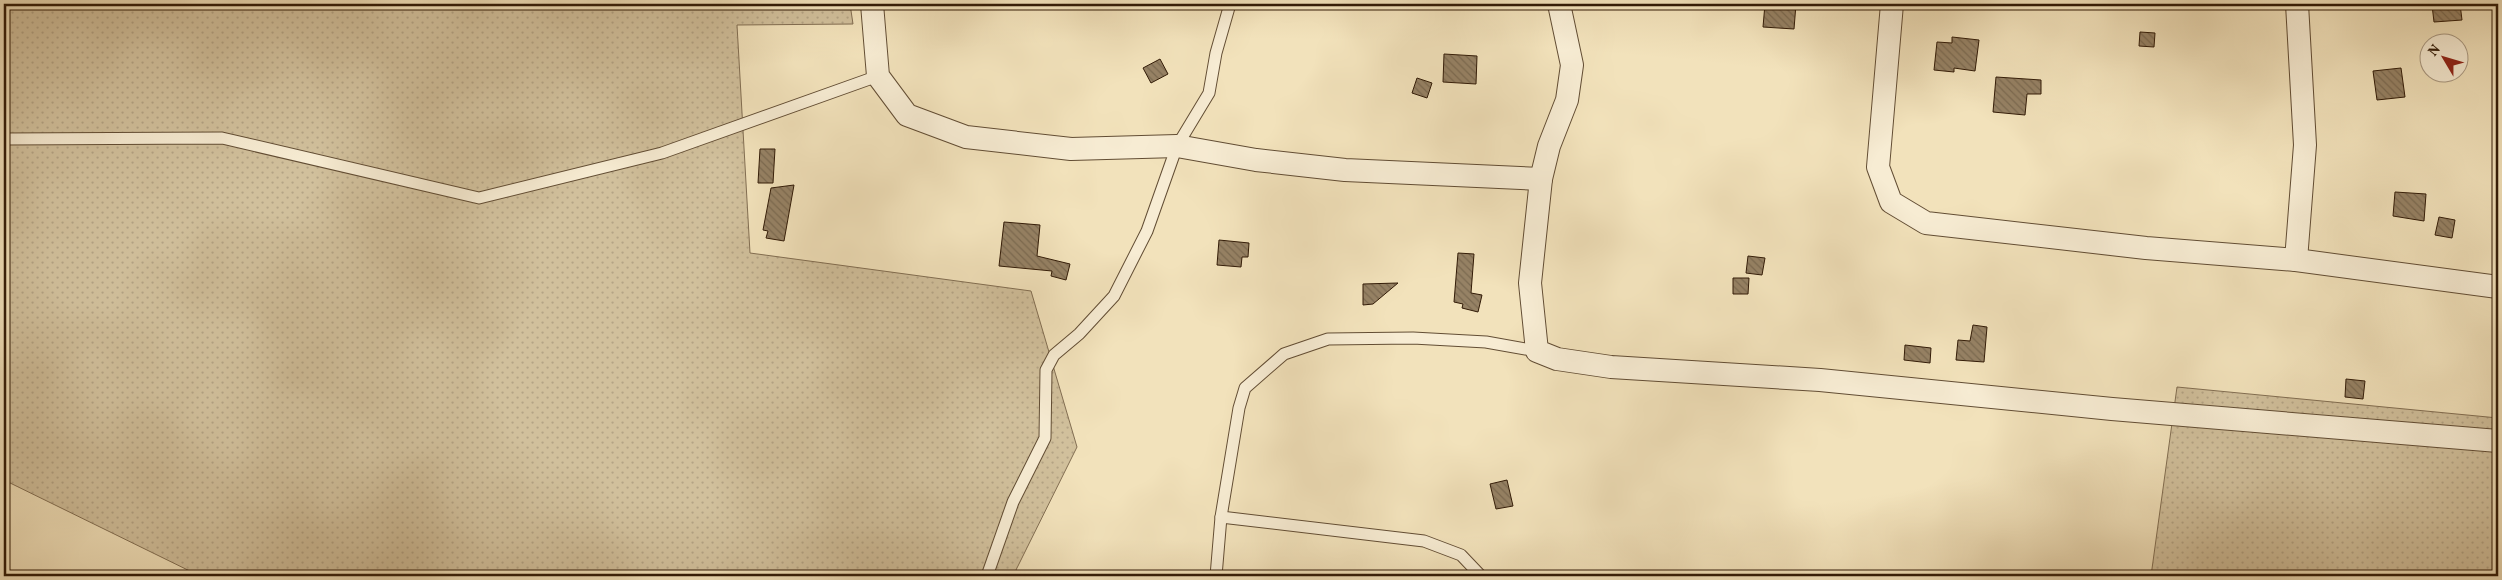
<svg xmlns="http://www.w3.org/2000/svg" width="2502" height="580" viewBox="0 0 2502 580" font-family="Vollkorn,serif">
<style>
.grass{fill:url(#grass-dots);stroke:#826e52}
.building{fill:url(#building-back-hatch);stroke:#321b07}
.lines{fill:none;stroke-linecap:round;stroke-linejoin:round}
.lane-casing{stroke:#624d34;stroke-width:13}
.street-casing{stroke:#624d34;stroke-width:24}
.lane{stroke:#f7ecd3;stroke-width:11}
.street{stroke:#f7ecd3;stroke-width:22}
</style>
<defs>
<pattern id="grass-dots" width="8" height="8" patternUnits="userSpaceOnUse" patternTransform="scale(1.25)"><rect width="8" height="8" fill="#d1c09c"/><path d="M2 2h.1M6 6h.1" fill="none" stroke="#b4a485" stroke-width="1.8" stroke-linecap="round"/></pattern>
<pattern id="building-back-hatch" width="6" height="6" patternUnits="userSpaceOnUse" patternTransform="scale(1.25)"><rect width="6" height="6" fill="#968265"/><path d="M-1 5l2 2M0 0l6 6M5-1l2 2" fill="none" stroke="#7b6a51"/></pattern>
</defs>
<rect width="100%" height="100%" fill="#f2e2bb"/>
<filter id="stains"><feTurbulence type="fractalNoise" baseFrequency=".004" numOctaves="4"/><feColorMatrix values="0 0 0 0 .2 0 0 0 0 .09 0 0 0 0 .02 0 0 0 .5 -.17"/></filter>
<radialGradient id="worn" r=".72"><stop offset=".6" stop-color="#630" stop-opacity="0"/><stop offset="1" stop-color="#630" stop-opacity=".3"/></radialGradient>
<!-- grass -->
<g class="grass">
<path d="M4,4H850L853,24L737,25L750,253L1031,291L1077,447L1013,576H200L4,480Z"/>
<path d="M2177,387L2498,418V576H2151Z"/>
</g>
<!-- building -->
<g class="building">
<path d="M1765,4H1796L1794,29L1763,27Z"/>
<path d="M2460,4L2462,20L2434,22L2432,5Z"/>
<path d="M2140,32L2155,33L2154,47L2139,46Z"/>
<path d="M1952,37L1979,40L1975,71L1954,68V72L1934,70L1937,42L1952,43Z"/>
<path d="M1444,54L1477,56L1476,84L1443,82Z"/>
<path d="M1160,59L1168,74L1151,83L1143,68Z"/>
<path d="M2401,68L2405,97L2377,100L2373,71Z"/>
<path d="M1996,77L2041,80V94H2027L2025,115L1993,112Z"/>
<path d="M1417,78L1432,83L1427,98L1412,93Z"/>
<path d="M760,149H775L773,183H758Z"/>
<path d="M794,185L784,241L766,238L768,231L763,230L771,188Z"/>
<path d="M2395,192L2426,194L2424,221L2393,216Z"/>
<path d="M2439,217L2455,220L2452,238L2435,235Z"/>
<path d="M1004,222L1040,225L1037,256L1070,264L1066,280L1051,276L1052,271L999,266Z"/>
<path d="M1219,240L1249,243L1248,257H1242L1241,267L1217,265Z"/>
<path d="M1458,253L1474,254L1471,293L1482,295L1478,312L1462,308L1463,304L1454,302Z"/>
<path d="M1748,256L1765,258L1762,275L1746,273Z"/>
<path d="M1733,278H1749L1748,294H1733Z"/>
<path d="M1398,283L1373,304L1363,305V284Z"/>
<path d="M1973,325L1987,327L1984,362L1956,360L1958,340L1970,341Z"/>
<path d="M1905,345L1931,348L1930,363L1904,360Z"/>
<path d="M2346,379L2365,381L2363,399L2345,397Z"/>
<path d="M1507,480L1513,506L1496,509L1490,484Z"/>
</g>
<g class="lines">
<!-- lane casing -->
<g class="lane-casing">
<g id="lane">
<path d="M4,139L222,138L479,198L662,153L878,76"/>
<path d="M1221,517L1424,541L1461,555L1481,576"/>
<path d="M987,576L1013,502L1045,438L1046,370L1054,355L1079,334L1114,296L1147,231L1177,146L1209,93L1216,53L1230,4"/>
<path d="M1216,576L1221,517L1239,408L1245,388L1284,354L1328,339L1413,338L1486,342L1537,351"/>
</g>
</g>
<!-- street casing -->
<g class="street-casing">
<g id="street">
<path d="M872,4L878,76L907,115L966,137L1071,149L1177,146L1256,160L1345,170L1541,179"/>
<path d="M1559,4L1572,65L1567,100L1549,146L1541,179L1530,283L1537,351L1557,359L1611,367L1820,380L2112,409L2498,441"/>
<path d="M1892,4L1878,167L1891,202L1926,223L2146,248L2296,260L2498,287"/>
<path d="M2296,260L2305,145L2297,4"/>
</g>
</g>
<!-- lane -->
<use href="#lane" class="lane"/>
<!-- street -->
<use href="#street" class="street"/>
</g>
<!-- margin -->
<rect width="2502" height="580" fill="none" stroke="#f2e2bb" stroke-width="20"/>
<rect x="5" y="5" width="2492" height="570" fill="none" stroke="#321b07" stroke-width="2.5"/>
<rect x="10" y="10" width="2482" height="560" fill="none" stroke="#321b07"/>
<!-- north arrow -->
<g transform="translate(2444 58) rotate(308)"><circle r="24" fill="#f7ecd3" stroke="#a89881"/>
<path d="M0-4L9 19L0 12L-9 19Z" fill="#8f2418"/>
<text y="-8" font-size="14" font-weight="bold" text-anchor="middle" fill="#321b07">N</text>
</g>
<rect width="100%" height="100%" filter="url(#stains)"/>
<rect width="100%" height="100%" fill="url(#worn)"/>
</svg>
